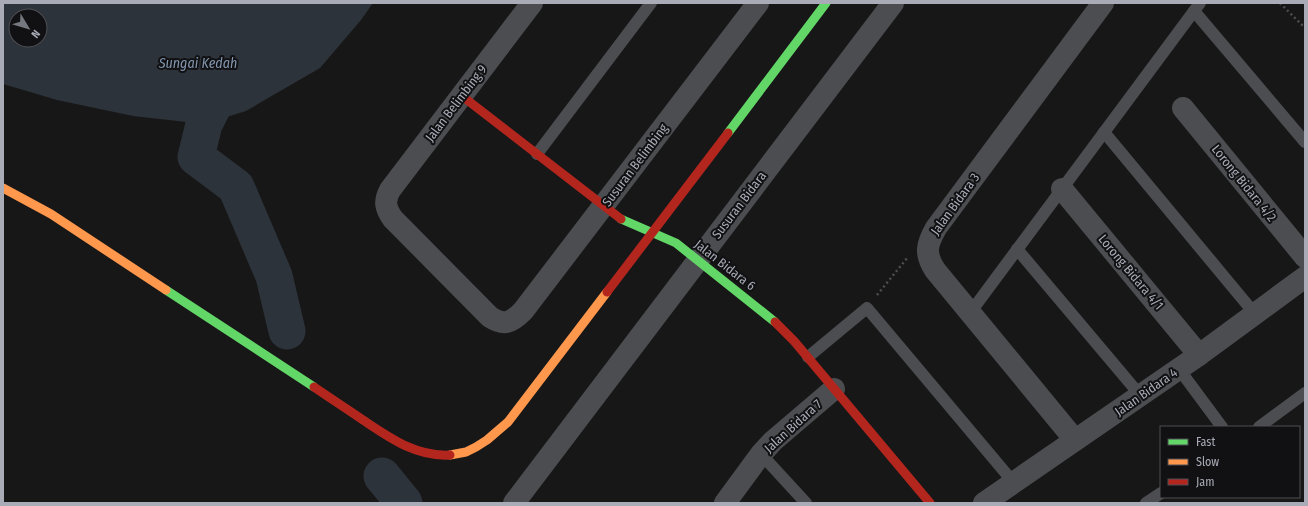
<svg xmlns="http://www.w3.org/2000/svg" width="1308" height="506" viewBox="0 0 1308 506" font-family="'Fira Sans Condensed',sans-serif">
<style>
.water{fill:#2d333a;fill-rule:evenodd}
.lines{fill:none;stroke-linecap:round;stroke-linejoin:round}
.river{stroke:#2d333a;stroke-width:37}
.path{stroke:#4d4e51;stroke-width:2.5;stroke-dasharray:2 3;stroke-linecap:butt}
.lane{stroke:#4c4d50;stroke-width:12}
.street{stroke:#4c4d50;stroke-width:22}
.fast{stroke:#63d668;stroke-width:9}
.slow{stroke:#ff974d;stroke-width:9}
.jam{stroke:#b3261e;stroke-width:9}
.labels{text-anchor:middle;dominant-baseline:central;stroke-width:4;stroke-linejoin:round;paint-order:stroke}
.street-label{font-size:13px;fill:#a9acb7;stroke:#111113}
.water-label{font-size:14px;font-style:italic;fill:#8397b0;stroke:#111113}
</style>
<rect width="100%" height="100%" fill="#171717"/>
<!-- water -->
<path class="water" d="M3,3H373L361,20L320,68L246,111L204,124L133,116L57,100L3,84ZM16,16H40V40H16Z"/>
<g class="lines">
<!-- river -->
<g class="river">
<path d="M227,79L204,124L196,157L236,187L274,276L287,331"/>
<path d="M382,476L404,503"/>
</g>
<!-- path -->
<g class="path">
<path d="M1280,3L1305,28"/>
<path d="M877,295L908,257"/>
</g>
<!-- lane -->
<g class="lane">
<path d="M1194,11L1305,142"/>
<path d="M1104,132L1255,314"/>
<path d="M537,154L651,3"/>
<path d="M1017,249L1140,395"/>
<path d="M970,313L1200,3"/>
<path d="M808,357L867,308L1014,483"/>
<path d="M1179,369L1222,427"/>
<path d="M1259,427L1305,393"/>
<path d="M761,454L806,503"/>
<path d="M1146,503L1161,493"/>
</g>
<!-- street -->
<g class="street">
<path d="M532,3L390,190C384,201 385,208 393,219L490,317C504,326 511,323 523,311L758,3"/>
<path d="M1183,108L1305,257"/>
<path d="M1062,189L1199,355"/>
<path d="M1075,440L935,270C924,253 927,244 936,228L1103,3"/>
<path d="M514,503L893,3"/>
<path d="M725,503L761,454L773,441L834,389"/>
<path d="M984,503L1199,355L1305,277"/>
</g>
<!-- fast -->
<g class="fast">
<path d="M728,133L826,3"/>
<path d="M621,219L676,243L775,322"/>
<path d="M166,290L314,387"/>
</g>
<!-- slow -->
<g class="slow">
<path d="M3,188L51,214L166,290"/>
<path d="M450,455L466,452L476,447L487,440L508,422L607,292"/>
</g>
<!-- jam -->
<g class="jam">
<path d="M462,96L621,219"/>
<path d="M607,292L728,133"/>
<path d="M775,322L794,341L930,503"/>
<path d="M314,387C330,398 347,409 363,420C390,438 416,457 450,455"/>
</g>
</g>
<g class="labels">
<!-- street labels -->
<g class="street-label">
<text transform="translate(456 103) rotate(-53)">Jalan Belimbing 9</text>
<text transform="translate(635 165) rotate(-53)">Susuran Belimbing</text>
<text transform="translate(1244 183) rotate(51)">Lorong Bidara 4/2</text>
<text transform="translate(955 204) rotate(-54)">Jalan Bidara 3</text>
<text transform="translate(739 205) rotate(-53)">Susuran Bidara</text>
<text transform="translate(725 265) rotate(38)">Jalan Bidara 6</text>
<text transform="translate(1131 272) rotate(50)">Lorong Bidara 4/1</text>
<text transform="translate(1146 392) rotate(-35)">Jalan Bidara 4</text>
<text transform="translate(793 426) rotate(-42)">Jalan Bidara 7</text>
</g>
<!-- water labels -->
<g class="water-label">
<text x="198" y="63">Sungai Kedah</text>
</g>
</g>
<!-- border -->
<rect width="1308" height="506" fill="none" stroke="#a9acb7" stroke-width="8"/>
<!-- legend -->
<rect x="1160" y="426" width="140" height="72" fill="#111113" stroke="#4e4f55"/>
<rect x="1168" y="439" width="20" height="6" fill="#63d668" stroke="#4e4f55"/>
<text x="1196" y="446" font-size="12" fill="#a9acb7">Fast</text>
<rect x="1168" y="459" width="20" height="6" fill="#ff974d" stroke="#4e4f55"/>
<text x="1196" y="466" font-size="12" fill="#a9acb7">Slow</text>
<rect x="1168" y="479" width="20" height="6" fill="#b3261e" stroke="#4e4f55"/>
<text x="1196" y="486" font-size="12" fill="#a9acb7">Jam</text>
<!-- north arrow -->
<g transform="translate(28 28) rotate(128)"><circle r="19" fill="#111113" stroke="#4e4f55"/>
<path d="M0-3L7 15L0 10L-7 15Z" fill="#76787f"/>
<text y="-6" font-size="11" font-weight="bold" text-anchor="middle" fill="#a9acb7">N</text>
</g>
</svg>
